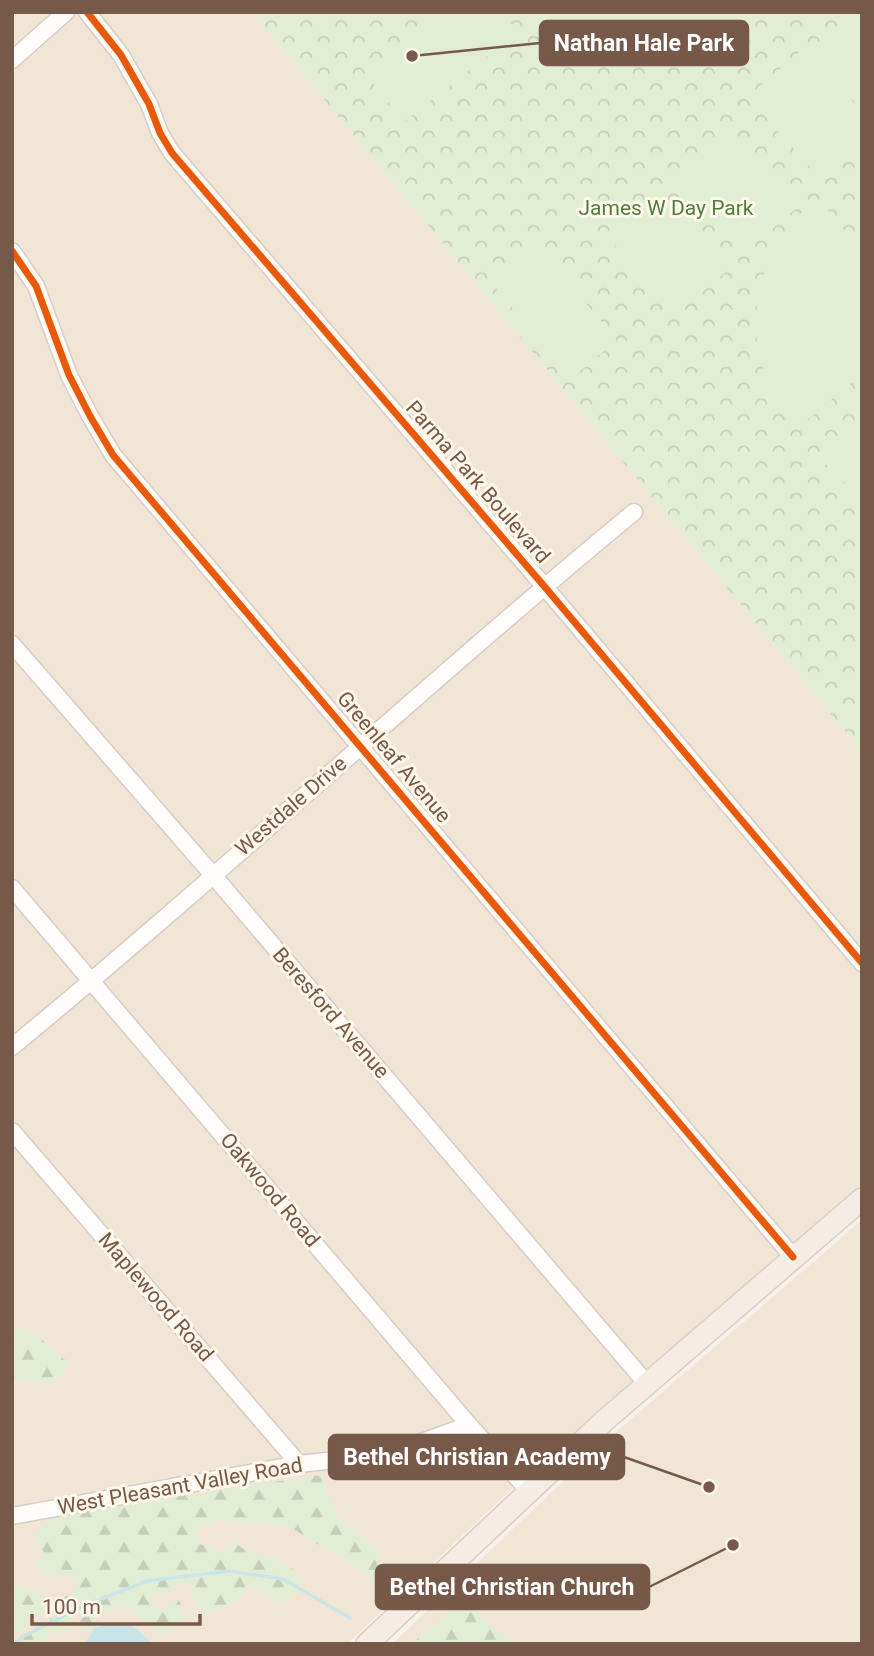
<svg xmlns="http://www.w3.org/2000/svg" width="874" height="1656" viewBox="0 0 874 1656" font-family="Roboto,sans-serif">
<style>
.residential{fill:#f1e5d6}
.forest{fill:url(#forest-firs)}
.park{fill:url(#park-crowns)}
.garden{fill:#e2eed3}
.water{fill:#cae5e8}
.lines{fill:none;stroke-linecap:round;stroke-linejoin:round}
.stream{stroke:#cae5e8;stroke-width:3.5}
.minor-casing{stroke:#d6cec6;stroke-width:19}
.major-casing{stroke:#d8cfc8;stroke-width:24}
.minor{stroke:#fefdfc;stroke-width:16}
.major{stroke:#f3ede4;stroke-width:21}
.cycleway-casing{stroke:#fff7ea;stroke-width:11}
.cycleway{stroke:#e8590c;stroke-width:7}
.labels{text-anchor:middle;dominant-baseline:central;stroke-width:6;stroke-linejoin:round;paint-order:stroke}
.park-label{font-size:21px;fill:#507d3f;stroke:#fff7ea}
.street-label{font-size:21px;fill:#765948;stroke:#fff7ea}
.leader{fill:none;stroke:#765948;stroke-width:2.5}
.callout-dot{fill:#765948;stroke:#fff7ea;stroke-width:2.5}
.callout{fill:#765948;stroke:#765948;stroke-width:2.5}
.callout-label{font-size:23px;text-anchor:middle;font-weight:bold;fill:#fff}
</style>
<defs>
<pattern id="forest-firs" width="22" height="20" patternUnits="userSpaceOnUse" patternTransform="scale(1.75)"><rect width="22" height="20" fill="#e2eed3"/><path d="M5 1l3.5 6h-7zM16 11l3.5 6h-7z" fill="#c5ceb7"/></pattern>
<pattern id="park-crowns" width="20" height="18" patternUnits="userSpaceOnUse" patternTransform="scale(1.75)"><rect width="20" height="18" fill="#e2eed3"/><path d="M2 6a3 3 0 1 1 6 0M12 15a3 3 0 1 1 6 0" fill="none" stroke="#c5ceb7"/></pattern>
</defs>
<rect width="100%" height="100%" fill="#f7f2e9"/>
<!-- residential -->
<g class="residential">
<path d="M12,12H252L862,752V1184L547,1456L347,1644H12Z"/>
<path d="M862,1220V1644H392L601,1445Z"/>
</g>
<!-- forest -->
<g class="forest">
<path d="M12,1327L34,1333L71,1365L52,1384L12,1378Z"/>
<path d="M321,1475L337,1516L378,1550L381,1584L287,1525L220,1521L200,1528L196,1543L222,1551L235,1542C250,1558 264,1552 283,1562C290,1565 296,1572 301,1578L298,1593L283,1604L247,1584C238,1606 224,1609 202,1614L187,1582L175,1583V1591L149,1597L164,1613L167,1602L179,1600L186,1619L163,1635L123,1606L94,1616L95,1623L87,1632L77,1623L86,1615L79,1600H75L71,1629L49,1634L44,1644H20L26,1635L50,1624L51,1616L63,1614L54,1601L72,1593L80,1583L65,1574L44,1577L35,1564L44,1552L32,1536L55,1515Z"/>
<path d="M14,1584L39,1592L46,1600L41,1616L29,1612L24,1630L12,1634V1607L14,1606L12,1586Z"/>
<path d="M463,1602L515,1644H411Z"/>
</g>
<!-- park -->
<path class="park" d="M252,12H862V752Z"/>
<!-- garden -->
<g class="garden">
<path d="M443,12H502L518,32L404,122L366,74Z"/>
<path d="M853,12H862V100L814,46Z"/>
<path d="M805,47L862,112V132L815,173L748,97Z"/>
<path d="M729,126L762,164L708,211L675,172Z"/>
<path d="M764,169L797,208L743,254L710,216Z"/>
<path d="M659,190L727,271L675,316L606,234Z"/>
<path d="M818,199L862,251V374L800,426C789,412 777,398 769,382C740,321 762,238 818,199Z"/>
<path d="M539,248L617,340L572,378L494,286Z"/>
<path d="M862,425V496L838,478L821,459Z"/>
</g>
<!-- water -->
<path class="water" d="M114,1623L131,1624L151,1642L150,1644H85L94,1628Z"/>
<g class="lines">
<!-- stream -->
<path class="stream" d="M15,1644L22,1637L88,1604L147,1581L229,1571L283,1579L350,1618"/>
<!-- minor casing -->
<g class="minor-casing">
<g id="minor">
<path d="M87,12L121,55L149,104L160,133L172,153L544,586L862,963"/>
<path d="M12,60L66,12"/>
<path d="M12,251L36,286L69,375L90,416L113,455L793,1257"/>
<path d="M12,644L212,874L647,1384"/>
<path d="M12,888L469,1425L529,1491"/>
<path d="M12,1047C223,873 423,686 634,512"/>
<path d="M12,1131L299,1464"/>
<path d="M12,1516L299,1464L388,1454L469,1425"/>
</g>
</g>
<!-- major casing -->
<g class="major-casing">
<path id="major" d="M367,1644L603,1422L862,1199"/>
</g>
<!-- minor -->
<use href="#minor" class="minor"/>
<!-- major -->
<use href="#major" class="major"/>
<!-- cycleway casing -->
<g class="cycleway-casing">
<g id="cycleway">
<path d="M87,12L121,55L149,104L160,133L172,153L544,586L862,963"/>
<path d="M12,251L36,286L69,375L90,416L113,455L793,1257"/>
</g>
</g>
<!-- cycleway -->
<use href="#cycleway" class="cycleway"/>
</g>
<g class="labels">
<!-- park labels -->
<g class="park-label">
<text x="666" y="208">James W Day Park</text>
</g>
<!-- street labels -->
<g class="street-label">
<text transform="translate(478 482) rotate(49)">Parma Park Boulevard</text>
<text transform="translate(394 757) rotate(50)">Greenleaf Avenue</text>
<text transform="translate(291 806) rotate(-41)">Westdale Drive</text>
<text transform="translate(331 1013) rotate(49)">Beresford Avenue</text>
<text transform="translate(270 1190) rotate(50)">Oakwood Road</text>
<text transform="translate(156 1297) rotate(49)">Maplewood Road</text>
<text transform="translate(180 1486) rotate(-10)">West Pleasant Valley Road</text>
</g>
</g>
<!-- callouts -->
<path class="leader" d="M412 56L540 43M709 1487L624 1457M733 1545L649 1587"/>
<g class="callout-dot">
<circle cx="412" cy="56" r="7"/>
<circle cx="709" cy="1487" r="7"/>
<circle cx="733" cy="1545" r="7"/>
</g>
<g class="callout">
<rect x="540" y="21" width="208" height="44" rx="7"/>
<rect x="329" y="1435" width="295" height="44" rx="7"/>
<rect x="376" y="1565" width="273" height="44" rx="7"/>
</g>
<g class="callout-label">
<text x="644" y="51">Nathan Hale Park</text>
<text x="477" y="1465">Bethel Christian Academy</text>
<text x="512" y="1595">Bethel Christian Church</text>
</g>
<!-- border -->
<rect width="874" height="1656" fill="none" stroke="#765948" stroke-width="28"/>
<!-- scale -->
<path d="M32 1614v10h168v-10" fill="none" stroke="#765948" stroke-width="3.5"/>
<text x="42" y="1614" font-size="21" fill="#765948" stroke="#fff7ea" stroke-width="5" paint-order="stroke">100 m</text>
</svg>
